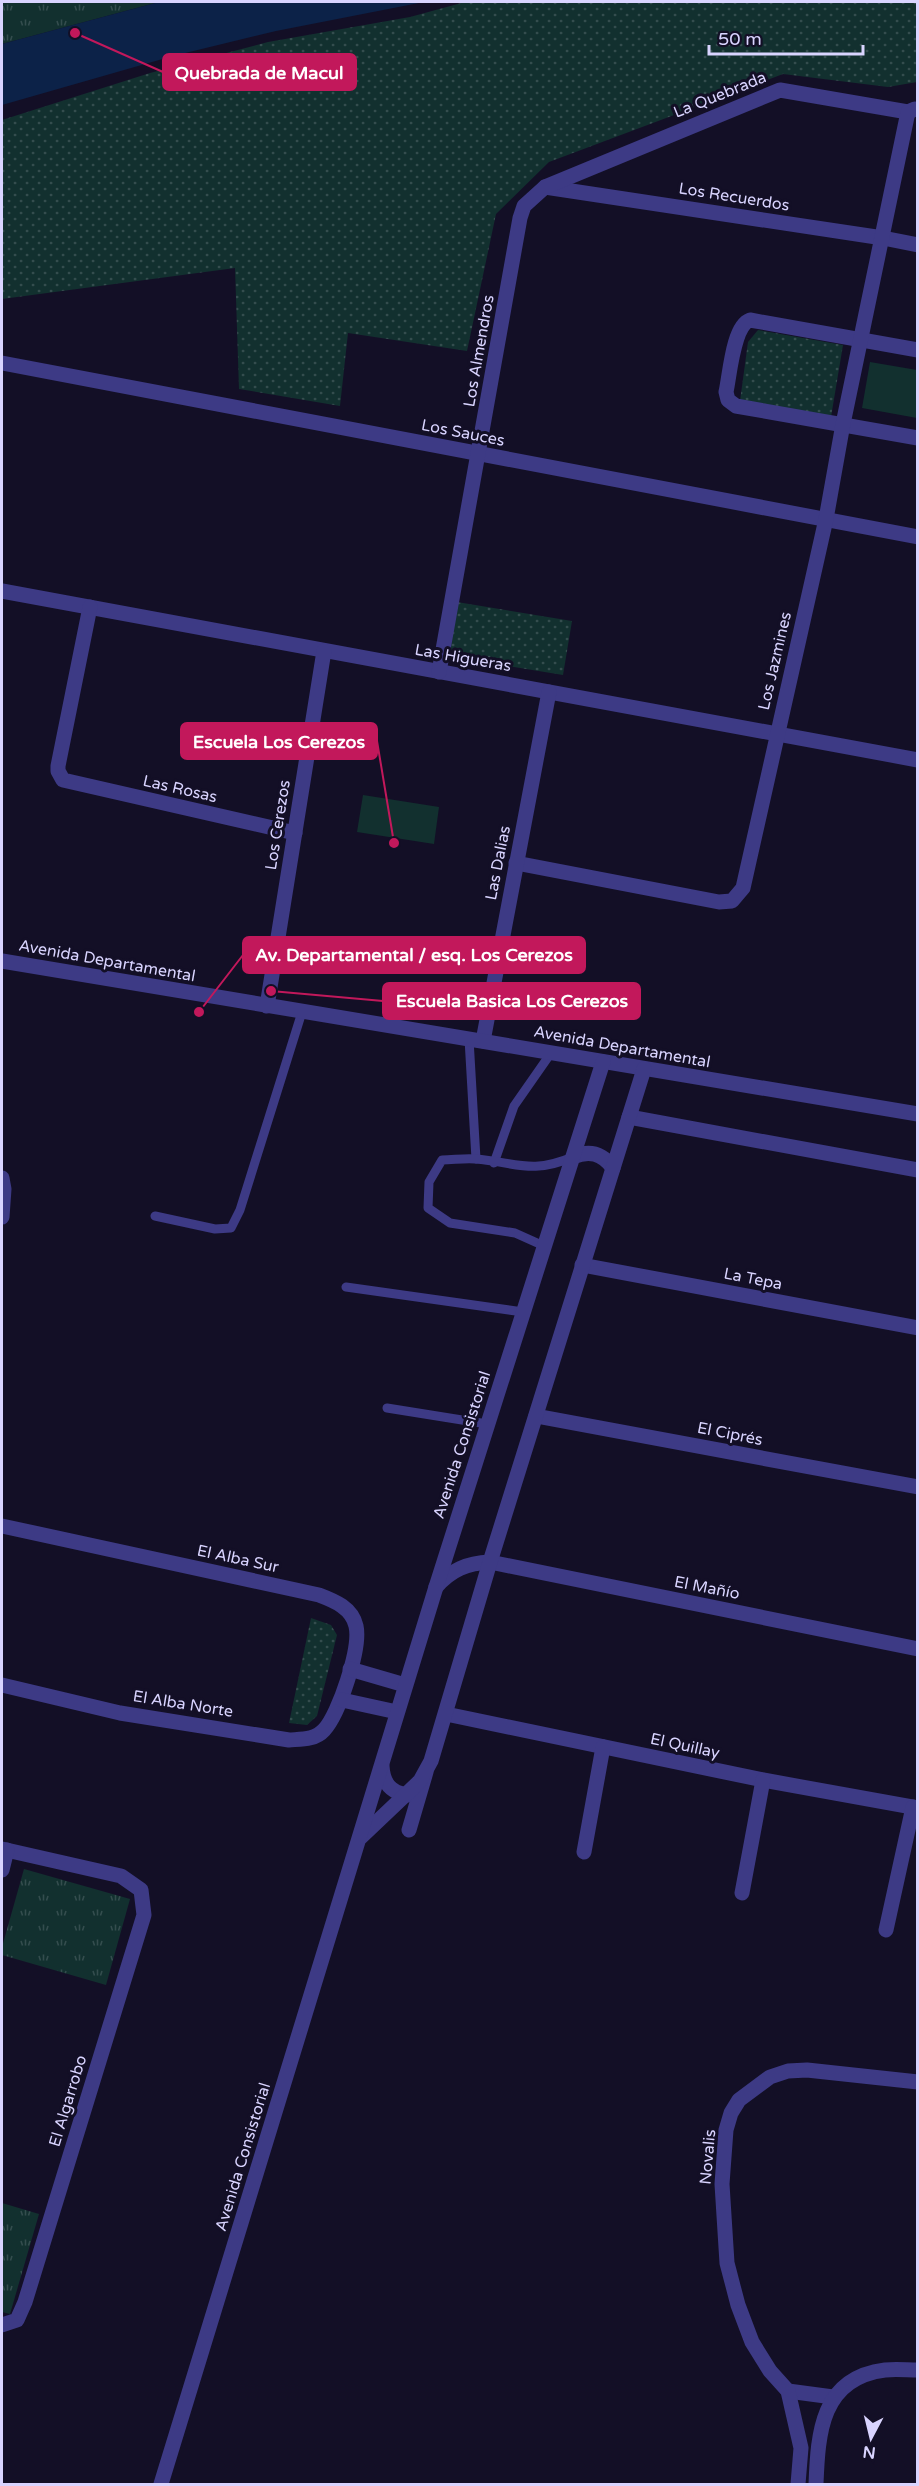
<svg xmlns="http://www.w3.org/2000/svg" width="919" height="2486" viewBox="0 0 919 2486" font-family="'Varela Round',sans-serif">
<style>
.grass{fill:url(#grass-dots)}
.park{fill:url(#park-tufts)}
.pitch{fill:#12302f}
.water{fill:#0c2248}
.lines{fill:none;stroke-linecap:round;stroke-linejoin:round}
.service{stroke:#3d3a85;stroke-width:9}
.minor{stroke:#3d3a85;stroke-width:15}
.tertiary{stroke:#3d3a85;stroke-width:15}
.labels{text-anchor:middle;dominant-baseline:central;stroke-width:6;stroke-linejoin:round;paint-order:stroke}
.street-label{font-size:16px;fill:#d9d4ff;stroke:#130f26}
.leader{fill:none;stroke:#c2185b;stroke-width:2}
.callout-dot{fill:#c2185b;stroke:#130f26;stroke-width:2}
.callout{fill:#c2185b;stroke:#c2185b;stroke-width:2}
.callout-label{font-size:18px;text-anchor:middle;font-weight:bold;fill:#fff}
</style>
<defs>
<pattern id="grass-dots" width="8" height="8" patternUnits="userSpaceOnUse" patternTransform="scale(1.5)"><rect width="8" height="8" fill="#12302f"/><path d="M2 2h.1M6 6h.1" fill="none" stroke="#344d4e" stroke-width="1.8" stroke-linecap="round"/></pattern>
<pattern id="park-tufts" width="24" height="20" patternUnits="userSpaceOnUse" patternTransform="scale(1.5)"><rect width="24" height="20" fill="#12302f"/><path d="M3 7l-1-3M5 7V3M7 7l1-3M15 17l-1-3M17 17v-4M19 17l1-3" fill="none" stroke="#344d4e"/></pattern>
</defs>
<rect width="100%" height="100%" fill="#130f26"/>
<!-- grass -->
<g class="grass">
<path d="M465,2H917V82L888,87L783,74L549,162L496,214L467,351L348,333L340,406L239,389L235,268L2,299V120L150,73L268,42L410,17Z"/>
<path d="M758,330L843,345L831,417L740,401L748,342Z"/>
<path d="M457,602L572,621L563,675L448,656Z"/>
<path d="M311,1618L331,1625L337,1635L317,1716L307,1725L289,1723Z"/>
</g>
<!-- park -->
<g class="park">
<path d="M2,2H159L2,44Z"/>
<path d="M24,1869L130,1899L106,1985L2,1955V1947Z"/>
<path d="M2,2203L39,2214L10,2314L2,2312Z"/>
</g>
<!-- pitch -->
<g class="pitch">
<path d="M870,362L917,370V418L862,408Z"/>
<path d="M363,795L439,807L434,844L357,832Z"/>
</g>
<!-- water -->
<path class="water" d="M159,2H424L276,31L173,56L2,105V44Z"/>
<g class="lines">
<!-- service -->
<g class="service">
<path d="M469,1039L476,1159"/>
<path d="M494,1163L514,1106L551,1053"/>
<path d="M155,1216L215,1229L231,1228L240,1210L302,1012"/>
<path d="M544,1246L515,1233L450,1223L428,1208L429,1182L442,1160C453,1160 465,1158 475,1159C516,1162 530,1175 573,1157"/>
<path d="M346,1287L523,1312"/>
<path d="M387,1408L487,1424"/>
</g>
<!-- minor -->
<g class="minor">
<path d="M545,187L883,238L918,245"/>
<path d="M918,350L750,320C733,326 730,374 726,392L728,400L736,406L918,438"/>
<path d="M2,363L918,537"/>
<path d="M2,591L918,760"/>
<path d="M90,607L58,766V771L63,780L295,833"/>
<path d="M439,672L520,218L524,206L545,187L780,90L908,112L915,109"/>
<path d="M516,863L719,902L732,901L743,888L826,519L843,424L908,112"/>
<path d="M267,1006L324,651"/>
<path d="M483,1041L549,692"/>
<path d="M629,1117L918,1170"/>
<path d="M2,1178L4,1189L2,1217"/>
<path d="M582,1265L918,1328"/>
<path d="M536,1416L918,1487"/>
<path d="M2,1526L319,1595C335,1601 352,1608 356,1626C361,1648 339,1714 324,1730C315,1740 301,1739 289,1740L120,1713L2,1685"/>
<path d="M490,1562L918,1649"/>
<path d="M350,1669L405,1685"/>
<path d="M342,1700L397,1712"/>
<path d="M446,1714L763,1780L918,1808"/>
<path d="M409,1830L426,1772"/>
<path d="M2,1849L121,1876L141,1890L144,1915L25,2302L17,2320L2,2325"/>
<path d="M584,1852L603,1747"/>
<path d="M2,1870L7,1850"/>
<path d="M742,1893L763,1780"/>
<path d="M886,1930L913,1807"/>
<path d="M788,2391L833,2397"/>
<path d="M798,2484L801,2448L788,2391L770,2371L752,2342L738,2305L727,2263L722,2184L726,2130L731,2113L739,2100L770,2077L788,2071L807,2070L918,2082"/>
<path d="M816,2484C818,2433 821,2378 885,2370C895,2369 907,2370 918,2370"/>
</g>
<!-- tertiary -->
<g class="tertiary">
<path d="M2,961L918,1114"/>
<path d="M573,1157C589,1150 602,1153 613,1168"/>
<path d="M436,1587C451,1570 467,1563 490,1562"/>
<path d="M382,1766C383,1783 390,1792 407,1795"/>
<path d="M361,1837L420,1781L431,1761L490,1562L644,1069"/>
<path d="M161,2484L436,1587L603,1062"/>
</g>
</g>
<g class="labels">
<!-- street labels -->
<g class="street-label">
<text transform="translate(720 95) rotate(-22)">La Quebrada</text>
<text transform="translate(734 197) rotate(9)">Los Recuerdos</text>
<text transform="translate(479 351) rotate(-80)">Los Almendros</text>
<text transform="translate(463 433) rotate(11)">Los Sauces</text>
<text transform="translate(463 658) rotate(10)">Las Higueras</text>
<text transform="translate(775 661) rotate(-77)">Los Jazmines</text>
<text transform="translate(180 789) rotate(13)">Las Rosas</text>
<text transform="translate(278 825) rotate(-81)">Los Cerezos</text>
<text transform="translate(498 863) rotate(-79)">Las Dalias</text>
<text transform="translate(107 961) rotate(10)">Avenida Departamental</text>
<text transform="translate(622 1047) rotate(10)">Avenida Departamental</text>
<text transform="translate(753 1279) rotate(11)">La Tepa</text>
<text transform="translate(730 1434) rotate(11)">El Ciprés</text>
<text transform="translate(462 1445) rotate(-72)">Avenida Consistorial</text>
<text transform="translate(238 1559) rotate(12)">El Alba Sur</text>
<text transform="translate(707 1588) rotate(11)">El Mañío</text>
<text transform="translate(183 1704) rotate(9)">El Alba Norte</text>
<text transform="translate(685 1746) rotate(12)">El Quillay</text>
<text transform="translate(68 2101) rotate(-73)">El Algarrobo</text>
<text transform="translate(243 2157) rotate(-73)">Avenida Consistorial</text>
<text transform="translate(708 2157) rotate(-85)">Novalis</text>
</g>
</g>
<!-- callouts -->
<path class="leader" d="M75 33L163 72M394 843L377 741M199 1012L243 955M271 991L383 1001"/>
<g class="callout-dot">
<circle cx="75" cy="33" r="6"/>
<circle cx="394" cy="843" r="6"/>
<circle cx="199" cy="1012" r="6"/>
<circle cx="271" cy="991" r="6"/>
</g>
<g class="callout">
<rect x="163" y="54" width="193" height="36" rx="6"/>
<rect x="181" y="723" width="196" height="36" rx="6"/>
<rect x="243" y="937" width="342" height="36" rx="6"/>
<rect x="383" y="983" width="257" height="36" rx="6"/>
</g>
<g class="callout-label">
<text x="259" y="79">Quebrada de Macul</text>
<text x="279" y="748">Escuela Los Cerezos</text>
<text x="414" y="961">Av. Departamental / esq. Los Cerezos</text>
<text x="512" y="1007">Escuela Basica Los Cerezos</text>
</g>
<!-- border -->
<rect width="919" height="2486" fill="none" stroke="#d9d4ff" stroke-width="6"/>
<!-- north arrow -->
<g transform="translate(871 2438) rotate(187)" stroke="#130f26" stroke-width="4.5" paint-order="stroke">
<path d="M0-4.5L10 22L0 15L-10 22Z" fill="#d9d4ff"/>
<text y="-9" font-size="16" font-weight="bold" text-anchor="middle" fill="#d9d4ff">N</text>
</g>
<!-- scale -->
<path d="M709 45v9h154v-9" fill="none" stroke="#d9d4ff" stroke-width="3"/>
<text x="718" y="45" font-size="18" fill="#d9d4ff" stroke="#130f26" stroke-width="4.5" paint-order="stroke">50 m</text>
</svg>
